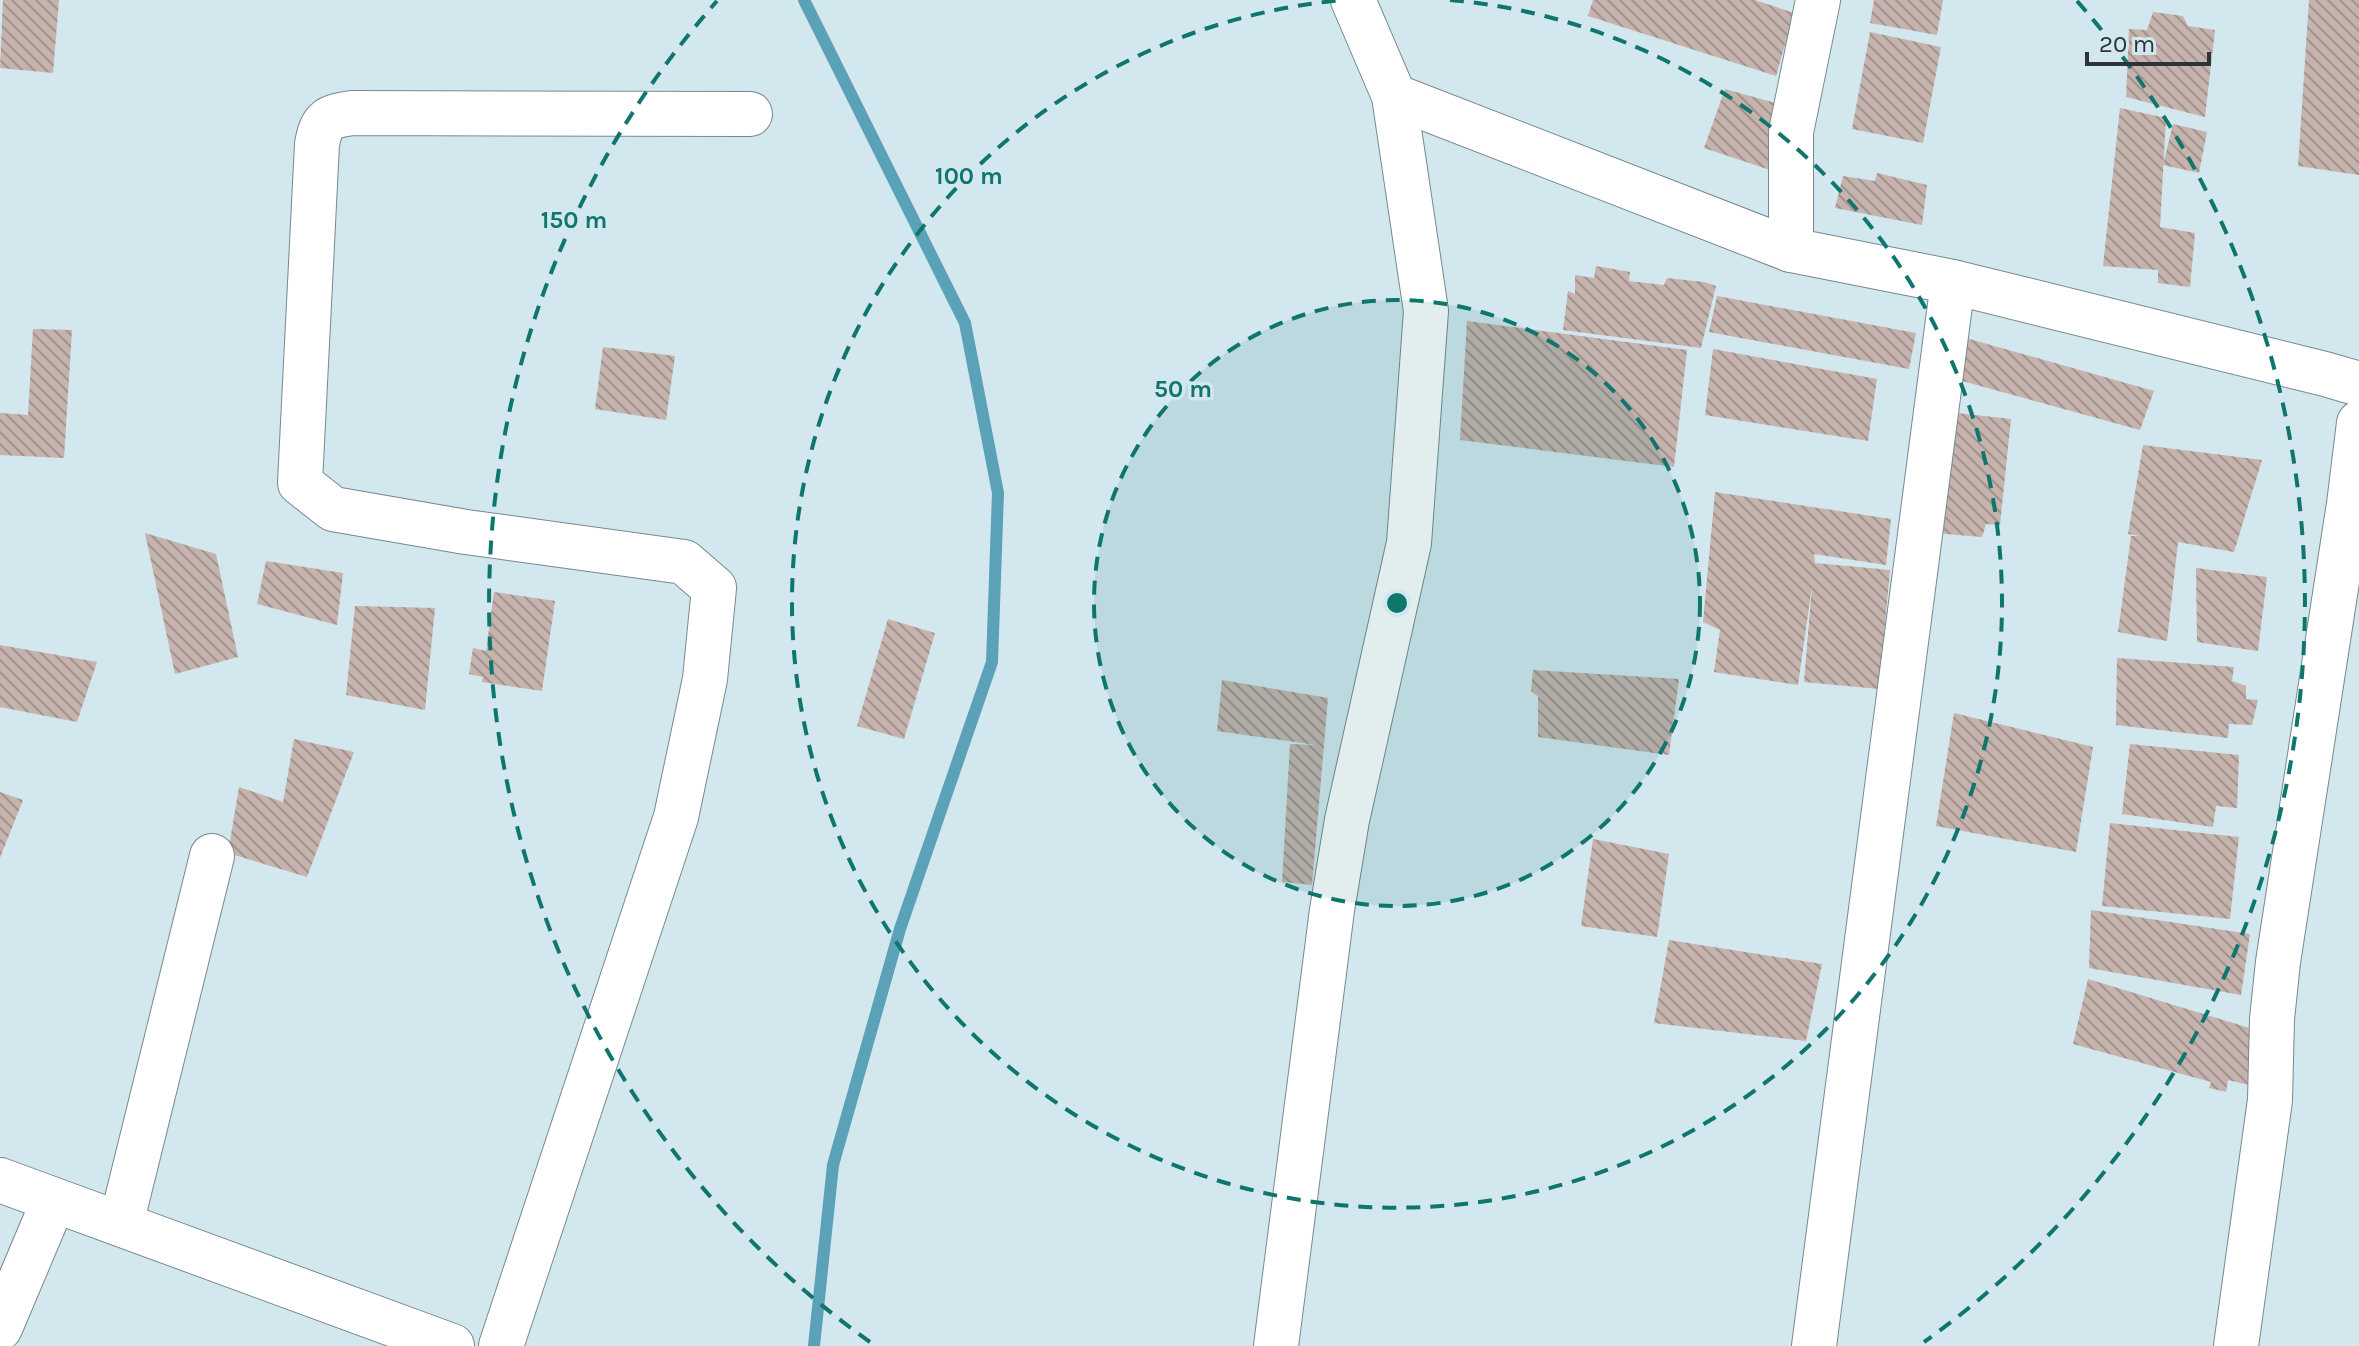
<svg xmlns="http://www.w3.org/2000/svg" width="2359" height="1346" viewBox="0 0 2359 1346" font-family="Karla,sans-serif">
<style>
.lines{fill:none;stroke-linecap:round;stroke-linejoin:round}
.stream{stroke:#5ba1b8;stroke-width:12}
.building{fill:url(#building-back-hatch)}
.street-casing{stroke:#778990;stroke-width:46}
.street{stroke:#fff;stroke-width:44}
.ring{fill:none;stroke:#0f766e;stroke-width:4;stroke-dasharray:14 10}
.centre{fill:#0f766e;stroke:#d3e7ef;stroke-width:4}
.ring-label{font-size:24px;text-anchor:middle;font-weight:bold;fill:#0f766e;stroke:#d3e7ef;stroke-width:7;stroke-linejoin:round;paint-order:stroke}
</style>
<defs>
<pattern id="building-back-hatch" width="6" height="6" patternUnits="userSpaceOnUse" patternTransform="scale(2)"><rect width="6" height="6" fill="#c6b3ad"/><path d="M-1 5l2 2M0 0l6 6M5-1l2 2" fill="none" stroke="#a1928e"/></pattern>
</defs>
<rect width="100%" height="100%" fill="#d3e7ef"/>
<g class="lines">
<!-- stream -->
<path class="stream" d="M804,0L965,323L998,493L992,662L900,929L833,1165L814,1346"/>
</g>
<!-- building -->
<g class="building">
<path d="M3,0H59L53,73L0,68Z"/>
<path d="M1593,0H1755L1794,13L1776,76L1588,16Z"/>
<path d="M1874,0H1943L1937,35L1870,23Z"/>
<path d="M2309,0H2359V175L2298,166Z"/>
<path d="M2153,12L2183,16L2188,26L2215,30L2205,117L2126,97L2129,29L2147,30Z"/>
<path d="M1870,32L1941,47L1923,143L1852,129Z"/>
<path d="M1725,89L1794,108L1776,172L1704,148Z"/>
<path d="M2120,108L2166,118L2160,227L2195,233L2190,287L2158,283V270L2103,266Z"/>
<path d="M2173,124L2207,132L2199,173L2163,165Z"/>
<path d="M1877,173L1927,185L1922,225L1835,208L1843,176L1875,181Z"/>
<path d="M1596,266L1630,272L1629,281L1664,285L1667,278L1704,282L1716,286L1701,348L1563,330L1568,291L1575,294V275L1594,278Z"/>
<path d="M1717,296L1916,333L1909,369L1709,332Z"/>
<path d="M1467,321L1687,350L1674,467L1460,440Z"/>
<path d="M33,329L72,330L64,458L0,455V413L28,415Z"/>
<path d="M1966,338L2154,391L2140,430L1955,379Z"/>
<path d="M603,347L675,356L666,420L595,409Z"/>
<path d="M1713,349L1877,379L1868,441L1705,415Z"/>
<path d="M1948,412L2011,419L2000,525L1986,524L1982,537L1935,533Z"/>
<path d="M2143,445L2262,460L2234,552L2178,542L2167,641L2118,632L2131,536H2140L2128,534Z"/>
<path d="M1715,492L1891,519L1886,565L1814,554L1815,563L1890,570L1879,689L1804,682L1812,586L1798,685L1714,672L1720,630L1703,622Z"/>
<path d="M145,533L216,554L238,657L175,674Z"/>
<path d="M266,561L343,573L337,625L257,604Z"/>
<path d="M2196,568L2267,577L2258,651L2197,642Z"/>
<path d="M494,592L555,601L542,691L482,682L483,677L469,674L473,648L486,651Z"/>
<path d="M355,606L435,608L425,710L346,695Z"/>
<path d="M888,619L935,633L904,739L857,726Z"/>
<path d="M0,645L97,662L77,722L0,707Z"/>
<path d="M2117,658L2234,667L2232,681L2246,686V699L2258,700L2252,725L2229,724L2228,738L2116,725Z"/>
<path d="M1533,670L1679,679L1669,755L1538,737V696L1531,691Z"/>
<path d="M1222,680L1328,698L1312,885L1282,882L1290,744L1316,745L1217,731Z"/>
<path d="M1954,713L2093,747L2076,852L1936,826Z"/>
<path d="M294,739L354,752L307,877L228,853L239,787L283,802Z"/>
<path d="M2130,744L2239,755L2237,808L2216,806L2213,827L2122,814Z"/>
<path d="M0,792L23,800L0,858Z"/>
<path d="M2110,823L2239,837L2230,919L2102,906Z"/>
<path d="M1593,839L1669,854L1657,937L1581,926Z"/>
<path d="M2091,910L2250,934L2241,995L2089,968Z"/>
<path d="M1669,940L1822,964L1806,1041L1654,1023Z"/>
<path d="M2088,979L2253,1029L2249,1085L2228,1080L2226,1092L2209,1088L2211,1082L2073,1044Z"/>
</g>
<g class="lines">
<!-- street casing -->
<g class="street-casing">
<g id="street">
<path d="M1394,96L1791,250L1953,282L2325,374L2359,384"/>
<path d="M1791,250V132L1818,0"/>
<path d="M0,1180L452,1346"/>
<path d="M121,1224L212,856"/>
<path d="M0,1328L54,1200"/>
<path d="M501,1346L676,817L705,679L714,588L684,562L466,532L333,509L300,483L317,144C322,119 327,117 352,113L750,114"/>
<path d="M1276,1346L1332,910L1347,820L1409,543L1426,311L1394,96L1353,0"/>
<path d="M1814,1346L1953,282"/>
<path d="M2236,1346L2270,1100L2272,1019L2278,962L2349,504L2359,423"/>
</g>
</g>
<!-- street -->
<use href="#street" class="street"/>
</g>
<!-- distance rings -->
<circle cx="1397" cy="603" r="303" fill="#0f766e" fill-opacity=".12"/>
<g class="ring">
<circle cx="1397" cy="603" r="303"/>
<path d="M1450 0A605 605 0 1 1 1344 0"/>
<path d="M870 1342A908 908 0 0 1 717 1M2077 1A908 908 0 0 1 1924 1342"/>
</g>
<circle cx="1397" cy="603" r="12" class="centre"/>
<g class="ring-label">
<text x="969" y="184">100 m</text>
<text x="574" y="228">150 m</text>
<text x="1183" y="397">50 m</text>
</g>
<!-- scale -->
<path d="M2087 52v12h122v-12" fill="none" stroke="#2c3437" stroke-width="4"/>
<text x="2099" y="52" font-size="24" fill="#2c3437" stroke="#d3e7ef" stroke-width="6" paint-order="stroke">20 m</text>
</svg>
